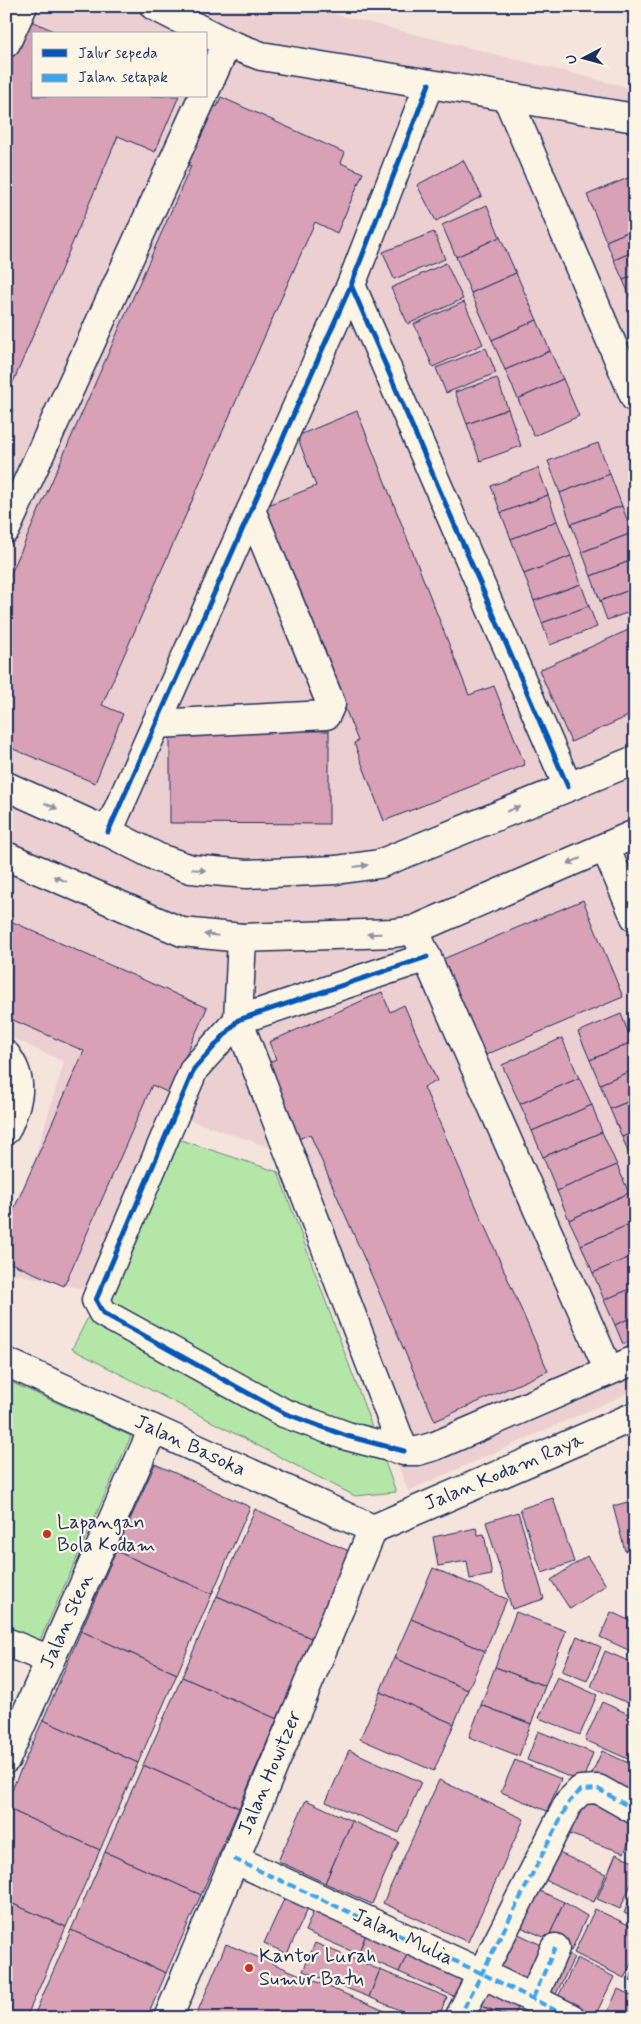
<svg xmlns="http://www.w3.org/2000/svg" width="641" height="2024" viewBox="0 0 641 2024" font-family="Mynerve,sans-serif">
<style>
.built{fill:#ecd0d1;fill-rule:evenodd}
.green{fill:#b4e7a7;stroke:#688b82}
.building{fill:#d8a1b6;stroke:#1b2f5e}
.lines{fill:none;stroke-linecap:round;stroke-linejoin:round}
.minor-casing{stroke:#1b2f5e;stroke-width:31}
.minor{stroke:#fcf5e5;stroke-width:28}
.quiet{stroke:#3da3ed;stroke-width:4;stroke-dasharray:8 4;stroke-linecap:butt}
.cycleway-casing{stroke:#fcf5e5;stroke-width:8}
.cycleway{stroke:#0057b8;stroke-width:5}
.oneway{fill:#8c92a2}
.poi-dot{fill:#c8321e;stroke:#fcf5e5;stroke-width:2}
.labels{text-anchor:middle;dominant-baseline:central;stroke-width:4.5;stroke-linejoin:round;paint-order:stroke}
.street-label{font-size:20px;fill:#1b2f5e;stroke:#fcf5e5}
.poi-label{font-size:20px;fill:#1b2f5e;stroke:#fcf5e5;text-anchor:start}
</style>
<rect width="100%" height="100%" fill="#f5e4dc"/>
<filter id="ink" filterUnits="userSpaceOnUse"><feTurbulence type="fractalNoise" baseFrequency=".02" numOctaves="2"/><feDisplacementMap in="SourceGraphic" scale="10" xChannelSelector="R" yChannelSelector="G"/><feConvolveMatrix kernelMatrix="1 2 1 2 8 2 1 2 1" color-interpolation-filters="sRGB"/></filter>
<g filter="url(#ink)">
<!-- built -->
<path class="built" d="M6,6H302L635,89V1390L408,1491L278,1150L177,1116L95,1292L6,1271V1252L64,1062L6,1035ZM34,34H206V96H34Z"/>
<!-- green -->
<g class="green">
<path d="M178,1139L278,1172L396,1492L355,1496L72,1349Z"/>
<path d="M6,1380L131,1436L38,1645L6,1631Z"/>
</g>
<!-- building -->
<g class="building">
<path d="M32,21L60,34H34V96H179L155,152L118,136L6,399V64L23,22L30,25Z"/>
<path d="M221,97L345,153L341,163L363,173L337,233L315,222L102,705L123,714L95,783L6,746V585L191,166L183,163L210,104L217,107Z"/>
<path d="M463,160L482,196L436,221L417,185Z"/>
<path d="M635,175V229L606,241L587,195Z"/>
<path d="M487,205L500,237L456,257L442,225Z"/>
<path d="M635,229V251L614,260L606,241Z"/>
<path d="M434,232L445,259L394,279L383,252Z"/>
<path d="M500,237L516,273L471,293L456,257Z"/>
<path d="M635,251V275L623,280L614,260Z"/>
<path d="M446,263L463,299L408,324L391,288Z"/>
<path d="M516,273L537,320L492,340L471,293Z"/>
<path d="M635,275V300L632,301L623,280Z"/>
<path d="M464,302L483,344L433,367L414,324Z"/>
<path d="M537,320L550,351L505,370L492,340Z"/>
<path d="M486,348L496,373L446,393L436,368Z"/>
<path d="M550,351L563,379L518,399L505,370Z"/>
<path d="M497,378L508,409L467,424L455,392Z"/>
<path d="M563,379L579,416L534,436L518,399Z"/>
<path d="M508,409L521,446L480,461L467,424Z"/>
<path d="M357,411L469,695L494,686L525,765L384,821L354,743L358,741L265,506L316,486L297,436Z"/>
<path d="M598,443L610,474L560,493L548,461Z"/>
<path d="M538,468L548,495L501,513L491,486Z"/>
<path d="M610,474L622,506L571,524L560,493Z"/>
<path d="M548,495L557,521L511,539L501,513Z"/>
<path d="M622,506L632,533L582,552L571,524Z"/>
<path d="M557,521L571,556L524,574L511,539Z"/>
<path d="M632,533L635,541V559L591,576L582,552Z"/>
<path d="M571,556L581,584L534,601L524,574Z"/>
<path d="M635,559V588L600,601L591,576Z"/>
<path d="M581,584L589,606L542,623L534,601Z"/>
<path d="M635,588V610L607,620L600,601Z"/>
<path d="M589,606L597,627L550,645L542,623Z"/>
<path d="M635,627V713L571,742L539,670Z"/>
<path d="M170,729L329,731V824L170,823Z"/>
<path d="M583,900L623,997L483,1056L443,959Z"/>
<path d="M6,919L207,1008L169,1093L152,1085L64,1286L6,1261V1227L84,1051L6,1017Z"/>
<path d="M382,992L390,1012L404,1005L437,1081L424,1087L548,1371L435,1421L310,1134L294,1141L261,1066L276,1059L269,1042Z"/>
<path d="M621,1014L632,1042L590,1060L578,1032Z"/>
<path d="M562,1038L579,1078L520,1104L502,1065Z"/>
<path d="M632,1042L635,1048V1069L600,1084L590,1060Z"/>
<path d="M635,1069V1099L610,1109L600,1084Z"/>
<path d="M579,1078L592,1105L532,1131L520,1104Z"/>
<path d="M635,1099V1132L622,1137L610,1109Z"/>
<path d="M592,1105L602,1132L543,1157L532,1131Z"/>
<path d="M602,1132L617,1165L557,1191L543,1157Z"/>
<path d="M635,1132V1160L632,1161L622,1137Z"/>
<path d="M617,1165L629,1193L569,1220L557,1191Z"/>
<path d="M629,1193L635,1207V1222L581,1245L569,1220Z"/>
<path d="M635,1222V1255L593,1273L581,1245Z"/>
<path d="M635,1255V1287L604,1300L593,1273Z"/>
<path d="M635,1287V1316L615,1325L604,1300Z"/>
<path d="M635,1316V1339L623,1344L615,1325Z"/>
<path d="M155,1464L250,1507L212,1594L116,1551Z"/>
<path d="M553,1498L574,1562L542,1573L520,1509Z"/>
<path d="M635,1500V1548L625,1551L613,1506Z"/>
<path d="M255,1509L351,1552L313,1639L217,1596Z"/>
<path d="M518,1512L544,1599L512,1609L486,1522Z"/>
<path d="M476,1528L478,1535L484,1534L492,1575L470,1579L467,1561L438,1566L433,1537Z"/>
<path d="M116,1551L212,1594L177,1674L81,1631Z"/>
<path d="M587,1556L606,1585L570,1609L551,1580Z"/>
<path d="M433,1568L507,1599L485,1651L411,1619Z"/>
<path d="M217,1596L313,1639L277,1719L182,1677Z"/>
<path d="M516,1612L566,1631L545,1686L495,1667Z"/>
<path d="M611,1612L635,1623V1653L600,1637Z"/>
<path d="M411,1619L485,1651L468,1690L394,1658Z"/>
<path d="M81,1631L177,1674L138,1763L43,1720Z"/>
<path d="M577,1636L601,1647L587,1681L562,1671Z"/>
<path d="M605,1651L635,1664V1706L591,1687Z"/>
<path d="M394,1658L468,1690L454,1724L380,1692Z"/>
<path d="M495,1667L545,1686L531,1724L481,1705Z"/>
<path d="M182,1677L277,1719L239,1808L143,1765Z"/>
<path d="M557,1677L597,1695L580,1735L539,1718Z"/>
<path d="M380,1692L454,1724L434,1771L360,1739Z"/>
<path d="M602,1702L635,1717V1762L585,1740Z"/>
<path d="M481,1705L531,1724L519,1756L469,1737Z"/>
<path d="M43,1720L138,1763L100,1850L6,1808V1803Z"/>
<path d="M538,1731L593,1753L582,1782L527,1760Z"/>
<path d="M349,1750L421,1782L399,1833L326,1802Z"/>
<path d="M602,1751L635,1766V1801L589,1780Z"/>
<path d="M515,1760L561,1779L547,1811L501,1792Z"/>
<path d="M143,1765L239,1808L201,1895L105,1852Z"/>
<path d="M439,1780L524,1819L468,1942L383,1903Z"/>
<path d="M580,1797L635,1820V1829L624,1853L566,1833Z"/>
<path d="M306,1800L352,1821L325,1883L278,1861Z"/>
<path d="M6,1808L100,1850L66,1927L6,1901Z"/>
<path d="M352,1821L399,1842L372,1904L325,1883Z"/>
<path d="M546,1847L606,1874L594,1902L534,1875Z"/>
<path d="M105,1852L201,1895L166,1973L71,1930Z"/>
<path d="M616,1854L635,1862V1876L620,1909L597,1899Z"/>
<path d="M529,1886L564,1902L548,1939L512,1923Z"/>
<path d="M635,1886V1918L624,1913Z"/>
<path d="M285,1897L308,1908L287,1954L264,1943Z"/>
<path d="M6,1901L66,1927L26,2018H17L6,2013Z"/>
<path d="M564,1902L587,1916L571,1951L548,1939Z"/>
<path d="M317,1903L370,1925L358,1954L305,1931Z"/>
<path d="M595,1909L635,1928V1957L624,1978L574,1953Z"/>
<path d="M370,1925L412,1944L399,1972L358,1954Z"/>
<path d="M508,1929L552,1950L533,1992L489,1971Z"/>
<path d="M71,1930L166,1973L147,2018H33Z"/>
<path d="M315,1943L380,1970L369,1997L303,1971Z"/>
<path d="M226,1944L322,1984L401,2018H195Z"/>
<path d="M412,1944L470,1969L458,1998L399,1972Z"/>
<path d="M558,1948L574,1958L553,2000L538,1994Z"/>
<path d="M577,1958L614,1977L594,2018H590L556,2001Z"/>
<path d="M635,1964V1983L630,1981Z"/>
<path d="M380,1970L447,1997L438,2018H418L369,1997Z"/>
<path d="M481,1977L523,1995L513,2018L469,2001Z"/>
<path d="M618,1989L635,1997V2002L628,2018H605Z"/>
<path d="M469,2001L510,2018H461Z"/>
<path d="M526,2004L555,2018H520Z"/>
<path d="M6,2013L17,2018H6Z"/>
</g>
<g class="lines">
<!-- minor casing -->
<g class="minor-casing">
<g id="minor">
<path d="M154,6L227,43L261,56L635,118"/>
<path d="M6,43L23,6"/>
<path d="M206,89L227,43"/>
<path d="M507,97L635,398"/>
<path d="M351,285L568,787"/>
<path d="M6,529L203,96"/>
<path d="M156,724L326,715L331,704L251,510"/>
<path d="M6,786L108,832L159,858L191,869L247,874L336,870L379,864L635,760"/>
<path d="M108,832L351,285L429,84"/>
<path d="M605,847L635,917"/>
<path d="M6,856L182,932L242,938L394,933L414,930L635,834"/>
<path d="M242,938L238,1020L404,1451H418L435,1446L635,1360"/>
<path d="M419,940L609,1371"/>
<path d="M6,1055C26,1081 18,1103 6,1130"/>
<path d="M6,1362L373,1529"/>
<path d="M404,1451L347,1436L284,1413L103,1313L96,1300L194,1069L238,1020L427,957"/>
<path d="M373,1529L635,1416"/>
<path d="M6,1642L50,1660"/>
<path d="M6,1759L153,1429"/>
<path d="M234,1859L481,1973L571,2018"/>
<path d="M533,1998L555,1948"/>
<path d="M168,2018L373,1529"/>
<path d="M459,2018L569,1802L581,1790L598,1789L635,1810"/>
</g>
</g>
<!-- minor -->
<use href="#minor" class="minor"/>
<!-- quiet -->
<g class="quiet">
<path d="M234,1859L481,1973L571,2018"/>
<path d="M533,1998L555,1948"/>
<path d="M459,2018L569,1802L581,1790L598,1789L635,1810"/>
</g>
<!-- cycleway casing -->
<g class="cycleway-casing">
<g id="cycleway">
<path d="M351,285L568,787"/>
<path d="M108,832L351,285L429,84"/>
<path d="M404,1451L347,1436L284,1413L103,1313L96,1300L194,1069L238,1020L427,957"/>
</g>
</g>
<!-- cycleway -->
<use href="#cycleway" class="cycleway"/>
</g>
<!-- one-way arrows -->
<defs><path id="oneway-solid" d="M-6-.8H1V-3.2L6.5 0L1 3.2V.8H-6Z" transform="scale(1.25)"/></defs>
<g class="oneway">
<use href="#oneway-solid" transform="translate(51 806) rotate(24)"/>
<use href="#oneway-solid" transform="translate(513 809) rotate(-22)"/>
<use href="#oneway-solid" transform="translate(574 861) rotate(157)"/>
<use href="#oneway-solid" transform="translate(361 866) rotate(-8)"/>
<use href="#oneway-solid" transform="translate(199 870) rotate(5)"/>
<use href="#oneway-solid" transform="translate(60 879) rotate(-157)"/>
<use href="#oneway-solid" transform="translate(374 934) rotate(178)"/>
<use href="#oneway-solid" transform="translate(211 935) rotate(-174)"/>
</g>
</g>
<!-- markers -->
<g class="poi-dot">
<circle cx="47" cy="1534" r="5"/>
<circle cx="249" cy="1968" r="5"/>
</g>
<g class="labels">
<!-- street labels -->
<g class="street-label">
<text transform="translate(190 1446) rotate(25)">Jalan Basoka</text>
<text transform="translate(504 1472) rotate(-23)">Jalan Kodam Raya</text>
<text transform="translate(67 1621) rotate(-66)">Jalan Sten</text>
<text transform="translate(270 1773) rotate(-67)">Jalan Howitzer</text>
<text transform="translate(403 1937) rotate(25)">Jalan Mulia</text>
</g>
<!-- poi labels -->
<g class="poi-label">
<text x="57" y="1522">Lapangan<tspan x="57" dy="23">Bola Kodam</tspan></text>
<text x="259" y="1956">Kantor Lurah<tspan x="259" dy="23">Sumur Batu</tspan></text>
</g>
</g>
<!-- margin -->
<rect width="641" height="2024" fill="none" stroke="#fcf5e5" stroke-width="25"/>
<rect x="12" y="12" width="616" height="1999" fill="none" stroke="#1b2f5e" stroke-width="2" filter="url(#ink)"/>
<!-- legend -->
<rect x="32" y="32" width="175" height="65" fill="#fcf5e5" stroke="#a2a6af"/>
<rect x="42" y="49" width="25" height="8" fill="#0057b8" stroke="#a2a6af"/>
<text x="78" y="58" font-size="15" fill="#1b2f5e">Jalur sepeda</text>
<rect x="42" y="74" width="25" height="8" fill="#3da3ed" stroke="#a2a6af"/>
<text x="78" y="82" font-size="15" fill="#1b2f5e">Jalan setapak</text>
<!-- north arrow -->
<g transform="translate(584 58) rotate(264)" stroke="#fcf5e5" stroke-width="4" paint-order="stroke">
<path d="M0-4L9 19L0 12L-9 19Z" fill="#1b2f5e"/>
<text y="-8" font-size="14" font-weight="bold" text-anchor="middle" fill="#1b2f5e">U</text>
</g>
</svg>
